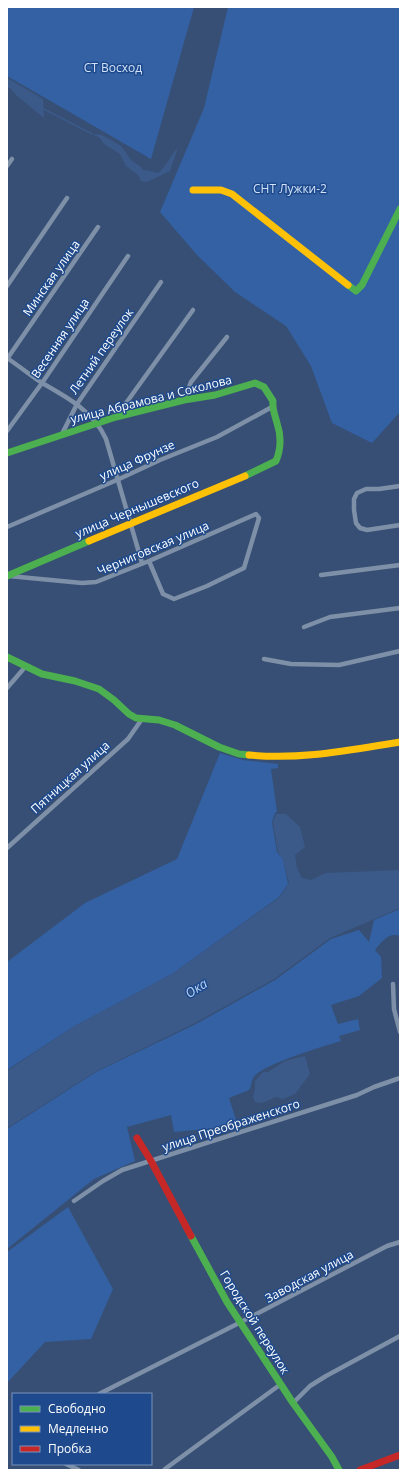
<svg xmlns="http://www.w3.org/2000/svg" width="407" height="1477" viewBox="0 0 407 1477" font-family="'Open Sans',sans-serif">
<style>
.green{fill:#3361a3}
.water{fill:#3b5a8a}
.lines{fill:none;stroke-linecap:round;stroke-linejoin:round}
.stream{stroke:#3b5a8a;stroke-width:1.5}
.street{stroke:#7e90a7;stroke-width:4.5}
.fast{stroke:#4caf50;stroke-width:7}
.slow{stroke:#ffc107;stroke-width:7}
.jam{stroke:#c62828;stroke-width:7}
.labels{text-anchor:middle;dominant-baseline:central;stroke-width:3;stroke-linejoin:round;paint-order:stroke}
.park-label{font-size:12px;fill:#d1e2f9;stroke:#1e4a8d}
.street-label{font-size:12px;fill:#fff;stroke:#1e4a8d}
.water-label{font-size:13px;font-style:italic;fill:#b7d1f3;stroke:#1e4a8d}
</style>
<rect width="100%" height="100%" fill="#374f74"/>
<!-- green -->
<g class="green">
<path d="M7,7H194L151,159L7,76Z"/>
<path d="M228,7H400V412L372,443L332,423L311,366L286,326L235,292L197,255L160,212L204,108Z"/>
<path d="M220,753L243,760L278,764V768L271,769L277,812L275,813L272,822L277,852L283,859L288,884L279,897L172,974L73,1027L7,1070V962L85,903L177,859Z"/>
<path d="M400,909V936C388,932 382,942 375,950L381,957L382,978L359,996L331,1005L338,1024L358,1019L360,1030L339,1036L341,1041C324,1046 260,1065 253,1078C251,1082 252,1086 249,1090L229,1098L237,1123L218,1128L174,1132L171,1115L127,1127L135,1161L94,1179L7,1249V1129L96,1072L196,1024L275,980L331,939L359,930L369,942L374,920Z"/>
<path d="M68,1207L113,1289L91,1339L45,1342L7,1383V1252Z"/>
</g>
<!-- water -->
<g class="water">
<path d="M7,78L43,99L44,118L16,95L11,89L7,87Z"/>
<path d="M92,134L102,135L121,146L131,160L141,167L144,171L146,170L158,173C167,166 170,156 178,147L170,171L147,182L141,181L138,175L126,166L120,154L104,144L100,138Z"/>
<path d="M276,814H286L300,827L305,847L295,855L297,868L302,878L311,880L326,873L400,870V908L330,938L274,979L195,1023L95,1072L7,1128V1071L73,1027L172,974L280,897L289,883L283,859L278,852L273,822Z"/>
<path d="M305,1056L310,1074L295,1094L283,1099L276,1097L262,1103L255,1102L253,1097L255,1089V1081L263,1072H268L285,1061Z"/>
</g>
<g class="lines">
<!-- stream -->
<path class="stream" d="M44,109L92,134"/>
<!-- street -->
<g class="street">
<path d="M7,166L12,159"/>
<path d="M7,286L67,198"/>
<path d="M7,358C19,366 30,375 42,383C67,397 94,412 106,439L142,563"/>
<path d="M7,359L98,227"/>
<path d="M184,400L191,382L227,337"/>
<path d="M116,417L193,310"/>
<path d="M7,431L42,383L128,256"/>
<path d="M62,434L77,404L161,282"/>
<path d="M400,486L379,489H366L357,493L354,499V510L356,523L360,528L367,530L400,525"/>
<path d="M7,527L117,480L160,460L217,437L272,407"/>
<path d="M321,575L400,565"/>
<path d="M9,576L82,583L96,582L149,561L256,514L259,518L244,568L207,586L174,599L163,594L149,561"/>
<path d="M304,627L330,617L400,608"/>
<path d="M264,659L291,664L339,665L400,651"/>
<path d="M7,688L26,666"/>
<path d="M7,848L128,739L142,719"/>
<path d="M393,984L394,1009L400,1032"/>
<path d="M74,1201L103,1181L122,1170L357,1095L374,1087L400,1078"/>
<path d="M99,1394L241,1322L387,1246L400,1242"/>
<path d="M293,1403L310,1386L326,1376L400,1336"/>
<path d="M66,1464L79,1470"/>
<path d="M165,1469L281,1384"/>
</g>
<!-- fast -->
<g class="fast">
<path d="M348,285L356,291L362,285L400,209"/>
<path d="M7,453L116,417L184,400L215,395L255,383L264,387L273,401C272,409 275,415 277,423C281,435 281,449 276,461L245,476"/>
<path d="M7,576L89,541"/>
<path d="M7,657L42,674L75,681L99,689L114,700L129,714L136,718L159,720L175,725L219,747L239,754L249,755"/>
<path d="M191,1236L227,1302L293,1403L332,1457L339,1470"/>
</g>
<!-- slow -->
<g class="slow">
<path d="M193,190H221L232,194L348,285"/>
<path d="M89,541L245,476"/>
<path d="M249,755C302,760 349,750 400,742"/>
</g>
<!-- jam -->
<g class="jam">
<path d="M137,1138L151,1161L191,1236"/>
<path d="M360,1470L400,1455"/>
</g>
</g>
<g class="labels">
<!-- park labels -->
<g class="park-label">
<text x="113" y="67">СТ Восход</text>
<text x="290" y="188">СНТ Лужки-2</text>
</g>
<!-- street labels -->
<g class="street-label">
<text transform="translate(51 278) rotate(-55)">Минская улица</text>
<text transform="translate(60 338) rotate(-56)">Весенняя улица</text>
<text transform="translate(101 351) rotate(-55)">Летний переулок</text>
<text transform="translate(151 399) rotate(-14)">улица Абрамова и Соколова</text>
<text transform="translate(137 460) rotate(-24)">улица Фрунзе</text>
<text transform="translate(137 508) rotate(-23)">улица Чернышевского</text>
<text transform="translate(153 548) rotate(-23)">Черниговская улица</text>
<text transform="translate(70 777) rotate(-42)">Пятницкая улица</text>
<text transform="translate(231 1125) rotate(-18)">улица Преображенского</text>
<text transform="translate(309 1276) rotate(-28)">Заводская улица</text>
<text transform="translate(255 1322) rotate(58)">Городской переулок</text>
</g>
<!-- water labels -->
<g class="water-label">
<text transform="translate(196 988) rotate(-33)">Ока</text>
</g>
</g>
<!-- border -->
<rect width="407" height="1477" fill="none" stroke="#ffffff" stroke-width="16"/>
<!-- legend -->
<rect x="12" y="1393" width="140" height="72" fill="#1e4a8d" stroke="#7892bb"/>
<rect x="20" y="1406" width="20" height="6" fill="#4caf50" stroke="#7892bb"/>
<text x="48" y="1413" font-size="12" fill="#ffffff">Свободно</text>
<rect x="20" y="1426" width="20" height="6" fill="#ffc107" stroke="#7892bb"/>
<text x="48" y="1433" font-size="12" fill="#ffffff">Медленно</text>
<rect x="20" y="1446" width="20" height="6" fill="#c62828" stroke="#7892bb"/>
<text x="48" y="1453" font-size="12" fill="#ffffff">Пробка</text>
</svg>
